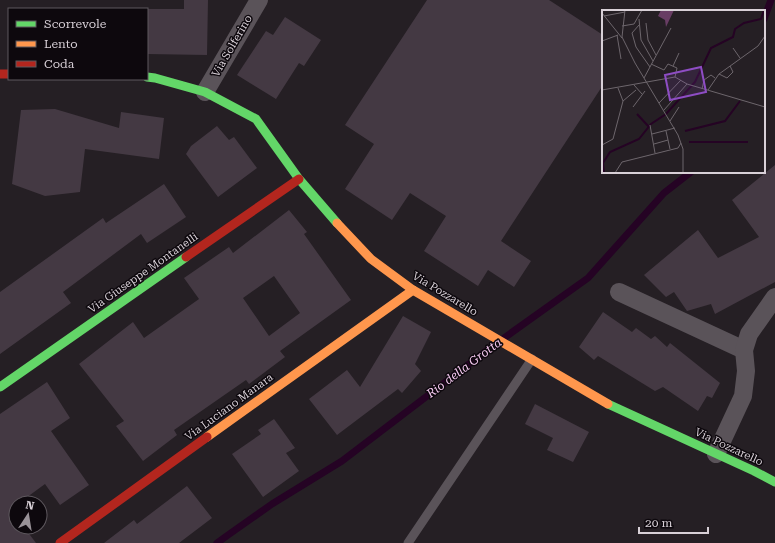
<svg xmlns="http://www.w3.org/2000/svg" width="775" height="543" viewBox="0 0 775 543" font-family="'Roboto Serif',serif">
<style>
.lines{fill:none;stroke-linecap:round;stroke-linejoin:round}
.stream{stroke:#250324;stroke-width:7}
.building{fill:#443943;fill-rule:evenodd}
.lane{stroke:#5a5359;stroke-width:9}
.street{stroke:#5a5359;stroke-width:18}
.fast{stroke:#63d668;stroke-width:9}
.slow{stroke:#ff974d;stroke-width:9}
.jam{stroke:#b3261e;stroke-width:9}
.labels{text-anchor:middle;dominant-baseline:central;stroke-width:3;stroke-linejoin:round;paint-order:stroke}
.street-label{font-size:11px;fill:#d8d0d7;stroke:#0d080d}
.water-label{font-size:12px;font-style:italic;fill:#f7caf2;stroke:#0d080d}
.inset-river{fill:none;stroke:#250324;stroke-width:2}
.inset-road{fill:none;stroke:#6d666c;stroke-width:1}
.view{fill:#8e4dc4;fill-opacity:0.15;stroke:#8e4dc4;stroke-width:2}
.inset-edge{fill:none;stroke:#d8d0d7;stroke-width:2}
</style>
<rect width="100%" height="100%" fill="#251f24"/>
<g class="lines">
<!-- stream -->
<g class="stream">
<path d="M764,19L771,0"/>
<path d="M217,543L228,535L272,504L342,461L490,348L588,278L664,193L691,172"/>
</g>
</g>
<!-- building -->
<g class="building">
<path d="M184,0H208L207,55L147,54V9H184Z"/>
<path d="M427,0H549L603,35V85L501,241L531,261L514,287L488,270L478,286L424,251L446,216L410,193L392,220L345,189L374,144L345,125Z"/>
<path d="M285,17L321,40L304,66L299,63L276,99L237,75L266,31L273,35Z"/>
<path d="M55,109L119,128L121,112L164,118L159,159L85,149L80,192L45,196L12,184L21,110Z"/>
<path d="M217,126L229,140L234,137L257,168L218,197L186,154L191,146Z"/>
<path d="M775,165V282L715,314L711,304L687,311L674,292L666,297L644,275L698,230L718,258L759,237L732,200Z"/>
<path d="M164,184L186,217L147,243L141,234L63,292L71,303L0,354V292L103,218L106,223Z"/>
<path d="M289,210L307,232L304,234L351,300L280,351L285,357L249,384L246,380L174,430L177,435L143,461L116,426L124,421L79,364L133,322L144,338L199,299L184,278L229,247L233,253ZM274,276L300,313L269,336L243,298Z"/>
<path d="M603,312L632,332L636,328L651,339L655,336L667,347L670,343L720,383L712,398L707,396L698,411L663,387L655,391L598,356L594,360L579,347Z"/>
<path d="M403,316L431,332L415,364L421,371L402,393L398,389L337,435L309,399L347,370L360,387Z"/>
<path d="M47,382L70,418L51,431L89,485L60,505L45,484L19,503H16V505L11,509L16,516V527H24L36,543H0V414Z"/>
<path d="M535,404L589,432L573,462L547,450L553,438L525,424Z"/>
<path d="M274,419L295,448L286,453L299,471L263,497L232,454L261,434L258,430Z"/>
<path d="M187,486L212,518L179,543H104L134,520L137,524Z"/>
</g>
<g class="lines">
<!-- lane -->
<path class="lane" d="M408,543L532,359"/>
<!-- street -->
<g class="street">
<path d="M205,92L259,0"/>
<path d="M619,292L744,350"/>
<path d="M716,454L743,396L746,371L744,350L749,334L775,297"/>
</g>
<!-- fast -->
<g class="fast">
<path d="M147,77L155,78L205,92L256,119L299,179L337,223"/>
<path d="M0,387L186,257"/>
<path d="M608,404L754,471L775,482"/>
</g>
<!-- slow -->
<g class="slow">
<path d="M337,223L371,259L413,290L608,404"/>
<path d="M207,437L413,290"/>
</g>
<!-- jam -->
<g class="jam">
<path d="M0,74H9"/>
<path d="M186,257L299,179"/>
<path d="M60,543L207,437"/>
</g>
</g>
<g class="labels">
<!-- street labels -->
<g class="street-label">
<text transform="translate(232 46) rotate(-60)">Via Solferino</text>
<text transform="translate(143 273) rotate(-35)">Via Giuseppe Montanelli</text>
<text transform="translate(445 294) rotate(31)">Via Pozzarello</text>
<text transform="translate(229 407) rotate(-36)">Via Luciano Manara</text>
<text transform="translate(729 447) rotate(25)">Via Pozzarello</text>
</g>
<!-- water labels -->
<g class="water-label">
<text transform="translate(464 368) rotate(-37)">Rio della Grotta</text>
</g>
</g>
<!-- overview -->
<g transform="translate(602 10)">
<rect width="163" height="163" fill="#251f24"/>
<path d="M59,0H72L64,17L63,10L56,6Z" fill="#683d64"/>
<path class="inset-river" d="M35,104L47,117M83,121L123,111L138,91M87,132H146M2,163L1,153L8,142L37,129L49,114L64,104L93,72L109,38L131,27L133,19L142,13L159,9L162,0"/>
<path class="inset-road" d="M23,0L20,27L33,53L76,125L81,139V163M0,3L20,28M2,6L23,2M37,9L39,30L51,51M44,13L46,30L54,45M37,15L30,23L34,37L48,57M20,16L32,14L40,0M15,25L19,49M0,31L16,25M131,38L138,48M49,54L62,60L66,54L75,58L73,67M71,56L77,43M117,64L125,68L131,62L128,56M42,68L69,18M32,75L40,84M100,79L102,70L109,65L113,68M0,80L73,67L85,74L163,97M106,80L117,64L156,36L163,26M21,91L34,80M57,93L79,70M31,97L43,81M62,100L85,74M68,111L77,97M48,115L53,143M64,121L68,139M50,124L73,118M52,134L66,130M0,135L11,129L21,91L16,78M13,163L20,152L76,138L79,133"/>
<path class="view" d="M99,57L104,82L68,90L63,65Z"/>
<rect width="163" height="163" class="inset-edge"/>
</g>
<!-- legend -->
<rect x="8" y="8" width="140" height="72" fill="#0d080d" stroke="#5e585e"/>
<rect x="16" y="21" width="20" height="6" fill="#63d668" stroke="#5e585e"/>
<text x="44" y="28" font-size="12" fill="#d8d0d7">Scorrevole</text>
<rect x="16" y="41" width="20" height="6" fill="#ff974d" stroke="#5e585e"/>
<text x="44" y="48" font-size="12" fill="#d8d0d7">Lento</text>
<rect x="16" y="61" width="20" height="6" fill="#b3261e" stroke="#5e585e"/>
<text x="44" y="68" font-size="12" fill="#d8d0d7">Coda</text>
<!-- north arrow -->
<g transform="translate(28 515) rotate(12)"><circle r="19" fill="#0d080d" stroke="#5e585e"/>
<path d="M0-3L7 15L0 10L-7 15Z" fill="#999298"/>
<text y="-6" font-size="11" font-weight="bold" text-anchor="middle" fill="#d8d0d7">N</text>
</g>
<!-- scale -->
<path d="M639 527v6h69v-6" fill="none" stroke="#d8d0d7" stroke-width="2"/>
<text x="645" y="527" font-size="12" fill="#d8d0d7" stroke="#0d080d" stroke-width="3" paint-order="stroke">20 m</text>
</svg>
